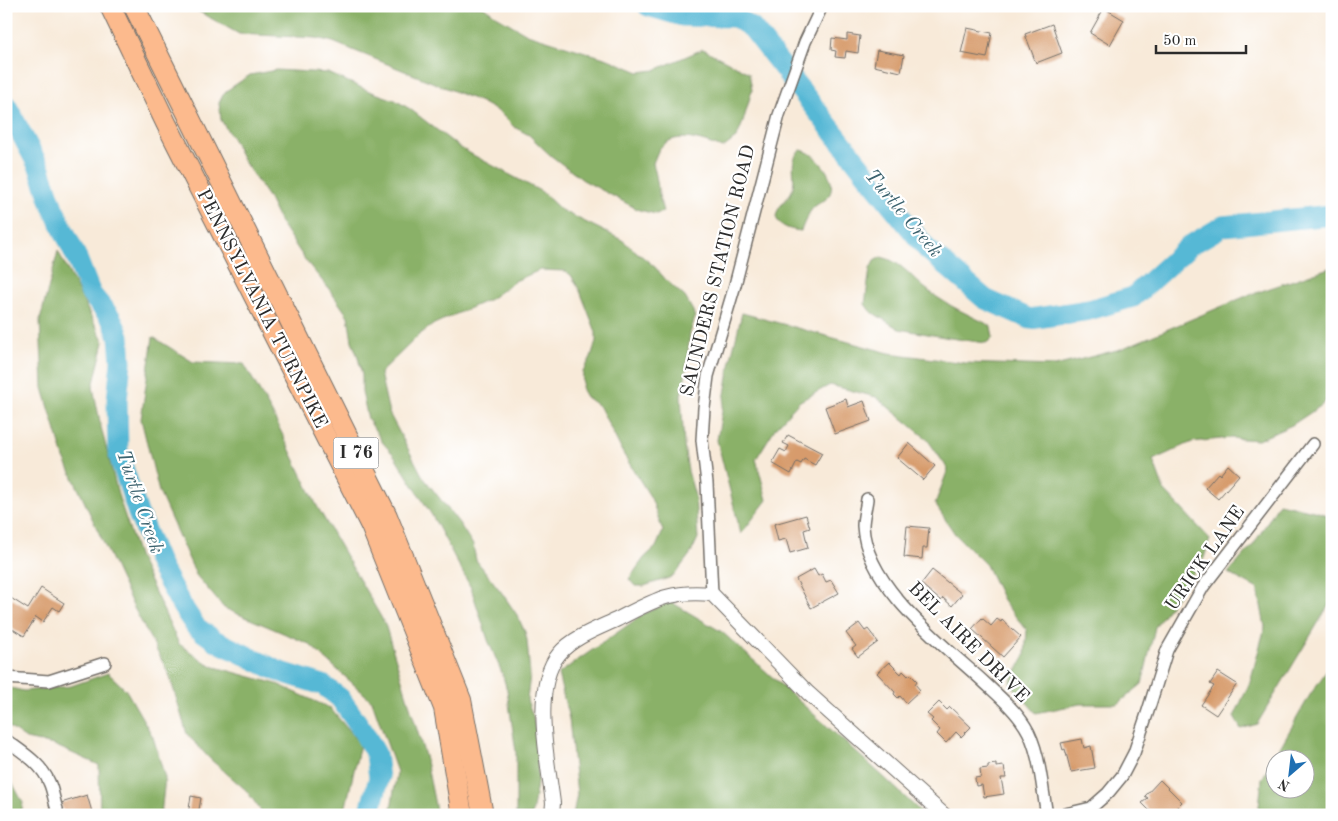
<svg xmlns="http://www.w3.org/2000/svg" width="1338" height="821" viewBox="0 0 1338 821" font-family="'Old Standard TT',serif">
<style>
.forest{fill:#8ab167;stroke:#5a6e49;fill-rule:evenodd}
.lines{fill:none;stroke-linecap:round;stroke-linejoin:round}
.river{stroke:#56b8d5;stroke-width:21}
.building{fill:#d79b6c}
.minor-casing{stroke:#736e68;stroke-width:14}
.tertiary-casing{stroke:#736e68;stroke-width:16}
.motorway-casing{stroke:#736e68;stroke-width:22}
.minor{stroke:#fff;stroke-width:11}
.tertiary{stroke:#fff;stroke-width:14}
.motorway{stroke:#fcba8d;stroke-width:20}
.labels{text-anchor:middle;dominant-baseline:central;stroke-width:4.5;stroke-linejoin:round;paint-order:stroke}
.shield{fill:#fff;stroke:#6b6b6b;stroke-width:1}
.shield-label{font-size:18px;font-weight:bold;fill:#2b2b2b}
.street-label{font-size:19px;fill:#2b2b2b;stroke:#fff}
.water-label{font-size:20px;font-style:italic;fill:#3c636f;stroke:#fff}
</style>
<rect width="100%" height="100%" fill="#fff"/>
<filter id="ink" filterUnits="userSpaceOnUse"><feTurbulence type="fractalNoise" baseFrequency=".02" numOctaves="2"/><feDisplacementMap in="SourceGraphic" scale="10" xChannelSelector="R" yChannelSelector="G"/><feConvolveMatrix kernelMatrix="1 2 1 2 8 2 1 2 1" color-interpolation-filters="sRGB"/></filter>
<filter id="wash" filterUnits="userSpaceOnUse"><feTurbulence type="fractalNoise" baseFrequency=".0096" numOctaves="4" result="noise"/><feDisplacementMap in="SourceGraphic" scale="20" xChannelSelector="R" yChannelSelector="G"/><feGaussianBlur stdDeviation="1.12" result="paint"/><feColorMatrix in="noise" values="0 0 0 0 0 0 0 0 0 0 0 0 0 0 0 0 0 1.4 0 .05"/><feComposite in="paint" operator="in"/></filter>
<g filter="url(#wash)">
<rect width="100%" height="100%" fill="#f8ead9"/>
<!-- forest -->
<g class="forest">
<path d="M189,6H483L498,17L527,34L608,59L639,72L655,70L703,49L749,73L752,90L743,122L737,137L723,148C704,142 676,129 660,148C657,152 655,159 653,163C658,179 658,196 663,212L656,214L639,210L583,180L550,155L529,135L514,127L499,112L481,102L333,42L316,38L239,34Z"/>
<path d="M276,70L328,73L369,91L395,100L410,109L459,147L473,155L542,192L561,210L622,240L655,267L666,280L685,297L693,311L695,318L690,333L685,378L681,395L684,446L688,471L695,496L698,538L691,553L676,573L669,578L644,586H635L629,579L644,558L656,547L663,531L651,498L624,455L600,407L586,397L582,390L583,372L591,357L596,341V332L580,291L571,275L565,271L540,270L515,281L490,299L434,324L419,335L380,373L389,413L423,477L459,523L473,545L476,560L502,593L517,615L525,632L527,640L530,675L527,700L533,716L537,741L538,777L532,815H516V752L507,690L502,673L488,640L471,588L433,517L394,455L383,443L368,419L362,392V375L358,357L352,341L348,316L329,289L306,261L280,222L268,197L243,160L235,143L221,120L219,103L223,95L229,89L250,75Z"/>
<path d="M801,150C811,152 817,159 823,166C830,175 836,188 827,198C823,202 818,203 814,207C808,213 804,223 801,231C791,230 779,227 776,217C777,204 791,199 793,187C796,174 788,159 801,150Z"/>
<path d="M58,251L104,342L93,387L101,427L119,498L139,558L179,644L211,666L277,684L330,708L360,744L344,815H264L246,790L210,759L187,734L169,674L133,606L64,458L43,388L40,320Z"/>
<path d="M881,257C902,261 913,280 930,292C948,306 970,315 991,326L993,338L986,343L950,338L899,329L870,311L865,304L870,269L874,261Z"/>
<path d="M1332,267V395L1322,405L1292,425L1258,440L1231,438L1192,442L1153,460L1164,490L1210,539L1204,558L1155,627L1142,684L1118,704H1080L1036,713L1010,683L1025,655L1027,630L1005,604L986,565L955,534L935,504L948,469L927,439L876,397L830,385L800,401L776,427L756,459L767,500L741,534L717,440L732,354L742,313L889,353L965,363L1055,366L1121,349L1244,297Z"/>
<path d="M153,337L193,362L244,364L272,413L317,506L385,624L425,756L437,815H390L397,772L372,701L309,644L224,608L196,575L159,492L141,419Z"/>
<path d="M1279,503L1318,512L1332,517V600L1257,724L1241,729L1234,717L1250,682L1265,627L1258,589L1228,573L1254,544Z"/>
<path d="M671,602L722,632L886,779L924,815H573L577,794L569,719L558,674L645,613Z"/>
<path d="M1332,663V815H1258L1262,779L1310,695ZM1276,758H1306V788H1276Z"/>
<path d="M108,673L126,690L153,737L165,778L161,815H100L99,765L54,745L26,739L6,725V687L24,691L71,686Z"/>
<path d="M6,771L23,803L21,815H6Z"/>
</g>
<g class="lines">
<!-- river -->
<g class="river">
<path d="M648,6L682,16L735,17L752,28L868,176L927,249L985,299L1030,319L1089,310L1133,297L1189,246L1223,226L1332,215"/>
<path d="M6,105L39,167L53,208L76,256L91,294L111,318L119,336L121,362L117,400L118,452L138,513L161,568L182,606L196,627L216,641L278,671L323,685L340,698L363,731L376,754L379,778L369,815"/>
</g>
</g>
<g id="blocks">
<!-- building -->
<g class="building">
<path d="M1104,8L1124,20L1110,45L1090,33Z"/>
<path d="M1052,24L1062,53L1036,63L1025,34Z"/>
<path d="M967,28L992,33L987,58L961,53Z"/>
<path d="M847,34L860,36L858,53L846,51L845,58L835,57L836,51L831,50L832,38L847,40Z"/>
<path d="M877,50L904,55L901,72L874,66Z"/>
<path d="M846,399L848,407L864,401L871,421L835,434L825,407Z"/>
<path d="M788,435L822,453L815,465L804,459L801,464L797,462L791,474L772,463L780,449L786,452L789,446L783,443Z"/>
<path d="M909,443L935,466L923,480L897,458Z"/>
<path d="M1228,465L1239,475L1218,499L1205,488L1218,473L1220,475Z"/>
<path d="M806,515L810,528L804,530L808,548L790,553L786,539L778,541L774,524Z"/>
<path d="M907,526L929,528L927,548H923L922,559L904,557Z"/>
<path d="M814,569L818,576L822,574L826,582L831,580L839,593L811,608L796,579Z"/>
<path d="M932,570L962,594L952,606L943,598L941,601L921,584Z"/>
<path d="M41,588L64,603L59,611L53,607L43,622L36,617L24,636L6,625V595L28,609Z"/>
<path d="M982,618L991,626L997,619L1001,622L1002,620L1021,637L1003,657L972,629Z"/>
<path d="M859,623L865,631L868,629L878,642L858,657L852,649L856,646L846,633Z"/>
<path d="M889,662L901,674L903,671L908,676L910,674L917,681L915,684L920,690L906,703L900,696L898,698L894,694L895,692L877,673Z"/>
<path d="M1218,672L1237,684L1216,715L1201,705L1214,686L1210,684Z"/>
<path d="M939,702L947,710L950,707L971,727L961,737L956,732L946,743L937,734L940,730L931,721L933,719L927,714Z"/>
<path d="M1082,739L1084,748L1091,746L1095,768L1071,772L1065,749L1063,750L1061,743Z"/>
<path d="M996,764V767L1004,766L1006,778H1001L1004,794L984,797L982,785L976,786L975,778L981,777L980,769L988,768V765Z"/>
<path d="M1160,780L1182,802L1176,808L1182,815H1154L1142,803L1148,798L1145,796Z"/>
<path d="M87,795L92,812L84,815H64L61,803Z"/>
<path d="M191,796L201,798L198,815H188Z"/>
</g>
</g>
</g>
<g filter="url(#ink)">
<use href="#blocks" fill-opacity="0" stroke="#736e68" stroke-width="1"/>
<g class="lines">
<!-- minor casing -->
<g class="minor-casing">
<g id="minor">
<path d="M867,499C866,508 863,517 863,526C866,587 944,645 986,684C1000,697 1015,710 1025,726C1040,749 1042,789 1047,815"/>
<path d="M712,594L707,483L702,440L704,408L708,376L735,285L779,115L805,42L822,6"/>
<path d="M6,678L49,681L105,663"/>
<path d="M6,740C22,752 41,763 49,782C53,790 54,801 57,809"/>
<path d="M1061,815L1091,808L1108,793L1122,776L1134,753L1148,711L1167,650L1203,587L1313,444"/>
</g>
</g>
<!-- tertiary casing -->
<g class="tertiary-casing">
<path id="tertiary" d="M552,815L553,803C548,762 531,687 559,654C573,637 599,628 618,619C655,600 670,590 712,594L808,693L944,815"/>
</g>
<!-- motorway casing -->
<g class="motorway-casing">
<g id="motorway">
<path d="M110,6L166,123L371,526L444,708L462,815"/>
<path d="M134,6L387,516L461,700L483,815"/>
</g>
</g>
<!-- minor -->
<use href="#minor" class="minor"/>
<!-- tertiary -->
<use href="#tertiary" class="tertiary"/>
<!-- motorway -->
<use href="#motorway" class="motorway"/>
</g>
</g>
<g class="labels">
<!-- shield labels -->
<rect class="shield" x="333.5" y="437.5" width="45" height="31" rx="4"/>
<g class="shield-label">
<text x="356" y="453">I 76</text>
</g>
<!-- street labels -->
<g class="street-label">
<text transform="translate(719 271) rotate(-76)">SAUNDERS STATION ROAD</text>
<text transform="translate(261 309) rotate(63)">PENNSYLVANIA TURNPIKE</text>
<text transform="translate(1206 559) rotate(-55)">URICK LANE</text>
<text transform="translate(968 643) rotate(45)">BEL AIRE DRIVE</text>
</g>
<!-- water labels -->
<g class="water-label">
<text transform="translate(903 214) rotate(50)">Turtle Creek</text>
<text transform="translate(139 502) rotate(71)">Turtle Creek</text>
</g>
</g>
<!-- margin -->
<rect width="1338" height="821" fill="none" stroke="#fff" stroke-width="25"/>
<!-- north arrow -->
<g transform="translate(1290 774) rotate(208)"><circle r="24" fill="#ffffff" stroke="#aaaaaa"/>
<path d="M0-4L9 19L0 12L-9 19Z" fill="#1f6fb2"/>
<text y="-8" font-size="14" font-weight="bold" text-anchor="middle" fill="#2b2b2b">N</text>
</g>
<!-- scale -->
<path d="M1156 45v8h90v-8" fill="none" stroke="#2b2b2b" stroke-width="2.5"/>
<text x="1163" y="45" font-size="15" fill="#2b2b2b" stroke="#ffffff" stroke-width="4" paint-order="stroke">50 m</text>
</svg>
